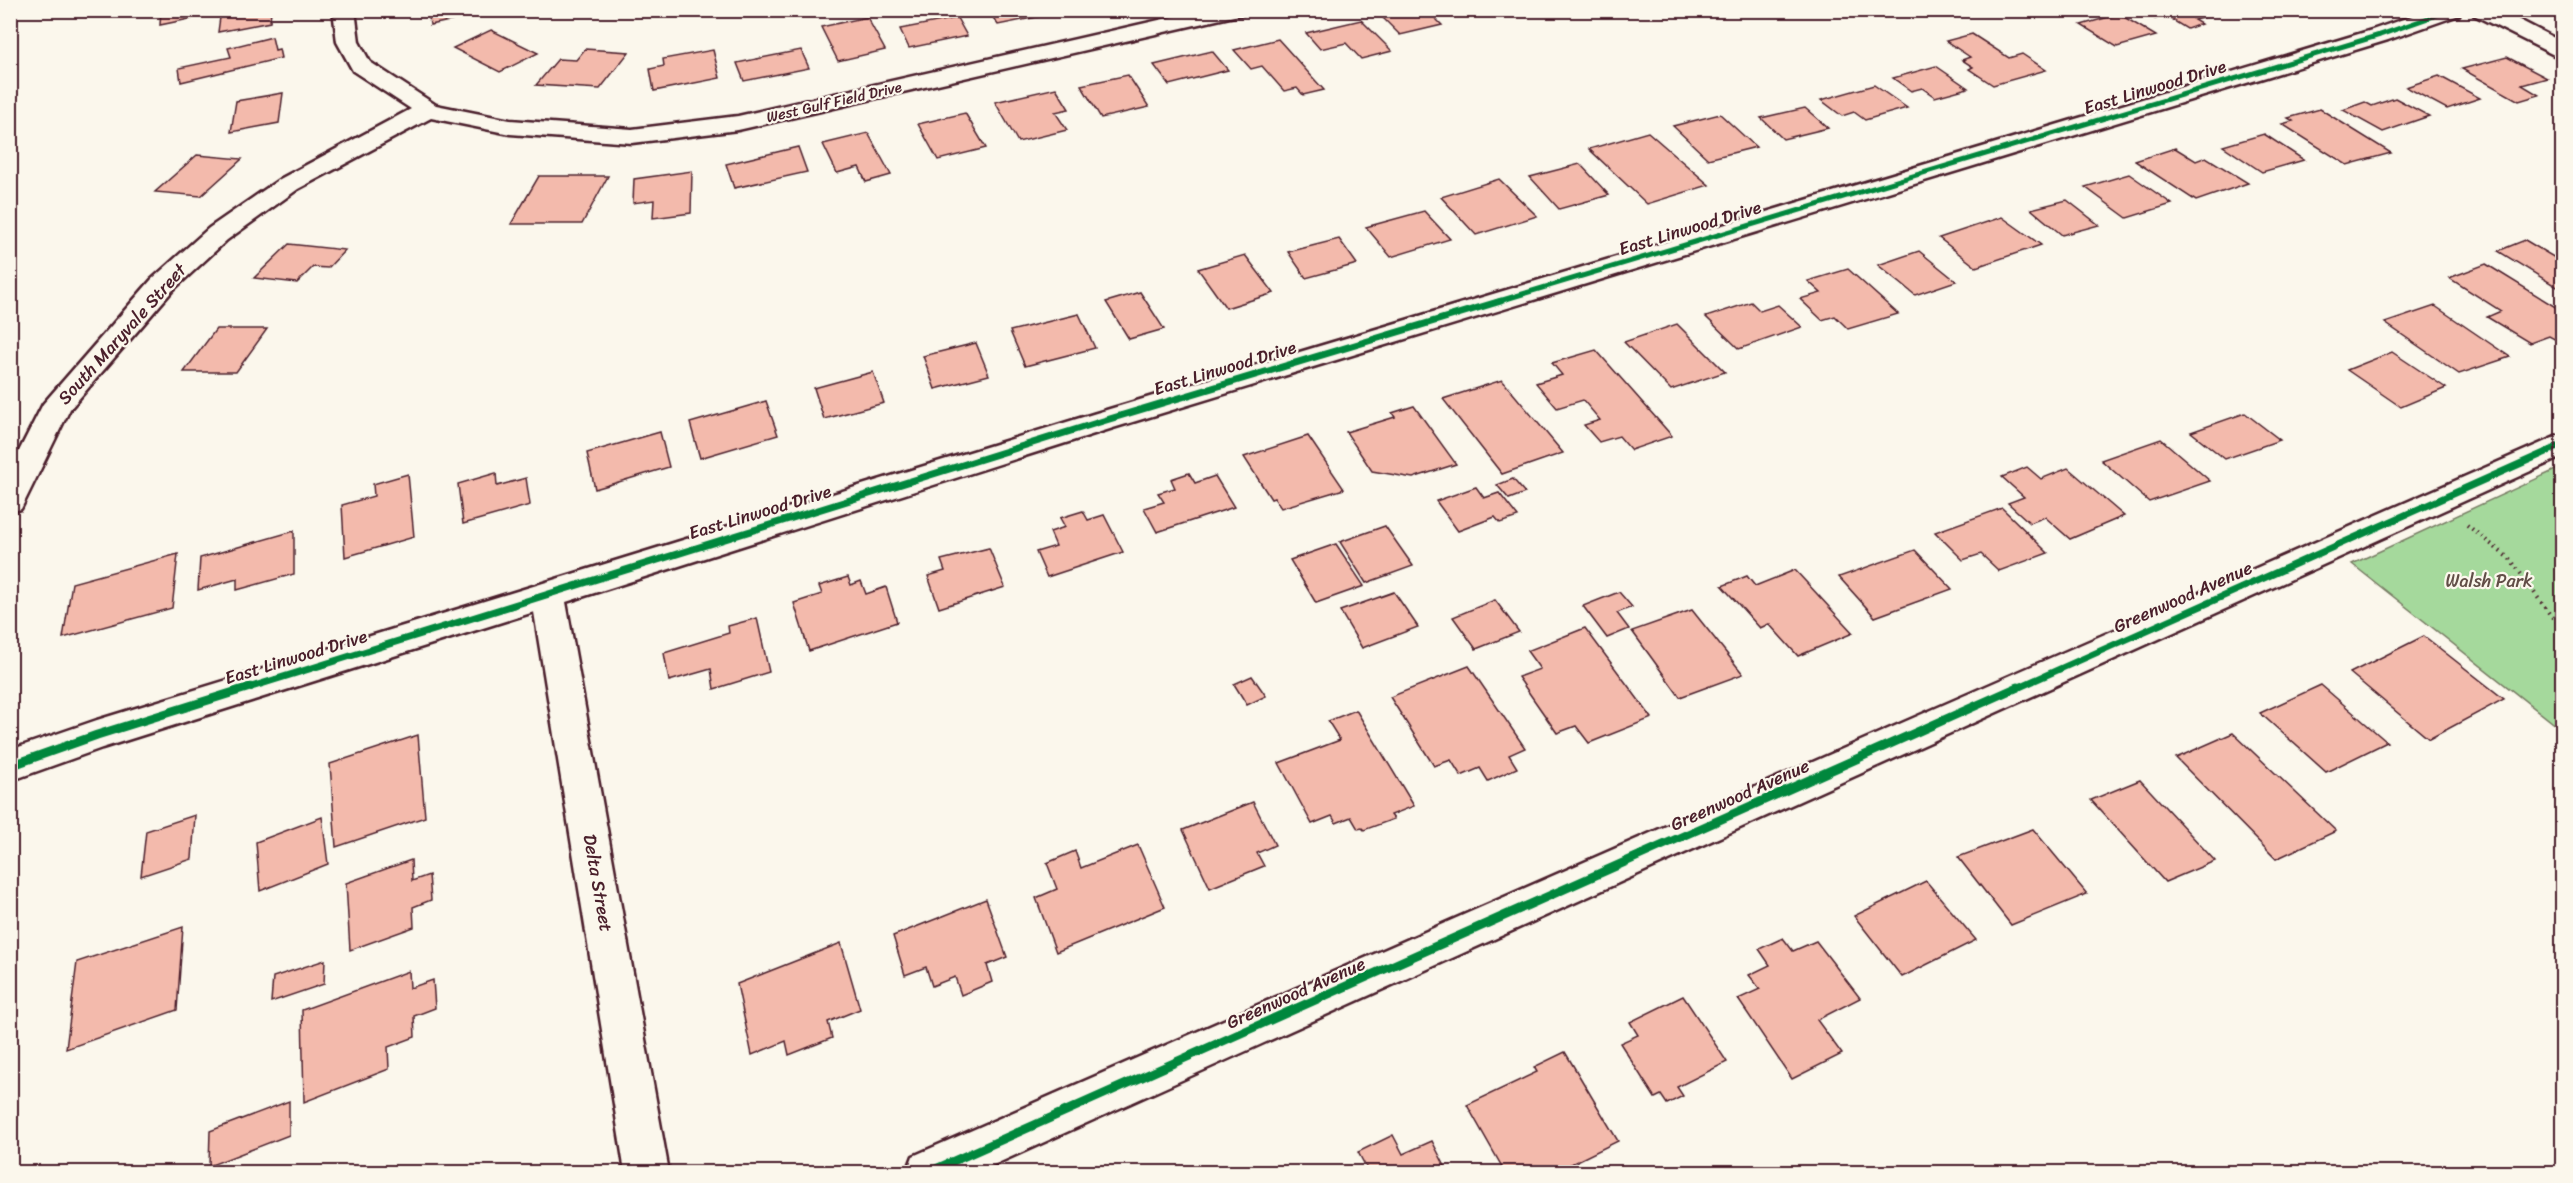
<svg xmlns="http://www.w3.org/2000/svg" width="2573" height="1183" viewBox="0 0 2573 1183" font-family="Sriracha,sans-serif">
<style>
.green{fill:#a5d99c;stroke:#787c64;stroke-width:1.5}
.building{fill:#f3baac;stroke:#4a1f2b;stroke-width:1.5}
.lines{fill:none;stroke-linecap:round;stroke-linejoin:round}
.street-casing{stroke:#4a1f2b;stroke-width:5}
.secondary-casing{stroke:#4a1f2b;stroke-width:5}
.path{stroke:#4a1f2b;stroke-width:4;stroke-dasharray:1.5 4.5;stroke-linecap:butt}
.street{fill:#fbf7ec;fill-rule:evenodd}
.secondary{fill:#fbf7ec;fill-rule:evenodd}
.cycleway-far2-casing{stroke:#fbf7ec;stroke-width:8}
.cycleway-far1-casing{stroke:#fbf7ec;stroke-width:10}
.cycleway-casing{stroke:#fbf7ec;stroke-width:13}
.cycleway-far2{stroke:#00873e;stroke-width:5}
.cycleway-far1{stroke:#00873e;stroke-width:7}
.cycleway{stroke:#00873e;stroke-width:9}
.labels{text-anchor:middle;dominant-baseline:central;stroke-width:4.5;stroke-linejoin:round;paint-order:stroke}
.far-street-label{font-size:15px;fill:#4a1f2b;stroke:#fbf7ec}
.street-label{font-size:18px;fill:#4a1f2b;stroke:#fbf7ec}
.park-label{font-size:18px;fill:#614e47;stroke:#fbf7ec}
</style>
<rect width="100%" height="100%" fill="#fbf7ec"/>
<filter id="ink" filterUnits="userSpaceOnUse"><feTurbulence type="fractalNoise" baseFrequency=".0167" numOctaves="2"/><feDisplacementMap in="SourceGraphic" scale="12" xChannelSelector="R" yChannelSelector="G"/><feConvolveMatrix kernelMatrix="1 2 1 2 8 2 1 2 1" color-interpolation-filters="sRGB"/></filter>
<g filter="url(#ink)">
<!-- green -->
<path class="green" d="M2562,467V730L2352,564Z"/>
<!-- building -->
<g class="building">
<path d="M161,10H209L208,14L199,17L160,25Z"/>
<path d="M221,10H271L270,22L218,32Z"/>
<path d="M428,10H503L430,25Z"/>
<path d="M988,10H1038L1042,16L998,25Z"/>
<path d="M1398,10H1427L1442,25L1400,35L1380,15Z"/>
<path d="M2140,10H2200L2210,16L2194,20L2201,24L2187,29L2166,16L2155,19Z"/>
<path d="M2119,14L2156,36L2117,47L2081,25Z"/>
<path d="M867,17L885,50L838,61L821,27Z"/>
<path d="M957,18L967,36L909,48L900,29Z"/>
<path d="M1361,20L1392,51L1361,59L1346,43L1320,49L1306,33Z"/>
<path d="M491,30L538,53L500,72L453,48Z"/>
<path d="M1972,34L2009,58L2022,54L2046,70L1993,85L1969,69L1973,67L1962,60L1970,57L1946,41Z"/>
<path d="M272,37L275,50L279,49L281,58L181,82L179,68L231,57L228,48Z"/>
<path d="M1278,39L1324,90L1303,95L1297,88L1284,91L1262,66L1251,69L1234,50Z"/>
<path d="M585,49L629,52L600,89L536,85L558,59L576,60Z"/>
<path d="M713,50L720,78L654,91L650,69L664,66L663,59Z"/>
<path d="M801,50L809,68L744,81L737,63Z"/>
<path d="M1212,51L1228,70L1169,85L1154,65Z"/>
<path d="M2507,57L2547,78L2522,85L2539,95L2519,101L2462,69Z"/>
<path d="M1936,66L1968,88L1935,97L1922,88L1911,91L1893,78Z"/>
<path d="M1128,75L1149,107L1101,118L1081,85Z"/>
<path d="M2439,76L2480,98L2447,109L2406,87Z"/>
<path d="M1874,85L1907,108L1865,120L1854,112L1842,116L1821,100Z"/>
<path d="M1056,88L1069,109L1055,112L1067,130L1018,142L995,102Z"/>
<path d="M283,93L279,123L231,132L236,101Z"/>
<path d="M2395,98L2429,116L2383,132L2343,110L2365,102L2372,106Z"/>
<path d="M1805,108L1828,128L1783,139L1761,118Z"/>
<path d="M2320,109L2391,153L2347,165L2282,124L2293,121L2288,118Z"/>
<path d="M965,113L986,148L938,160L918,124Z"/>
<path d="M1720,114L1756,147L1708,159L1673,126Z"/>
<path d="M1648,132L1709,185L1647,204L1589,149Z"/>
<path d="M868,133L891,175L866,182L859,167L837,173L823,144Z"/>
<path d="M2264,134L2304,160L2262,172L2223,146Z"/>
<path d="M798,147L807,172L734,188L726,164Z"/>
<path d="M2175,148L2196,161L2206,157L2248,183L2196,201L2135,161Z"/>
<path d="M197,155L242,159L201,196L155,192Z"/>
<path d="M1580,164L1609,195L1559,209L1530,177Z"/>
<path d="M692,171L691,213L653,218L654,200L633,203L634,179Z"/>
<path d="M2129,174L2172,204L2127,218L2085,187Z"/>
<path d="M539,176H608L582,224H511Z"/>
<path d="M1499,179L1537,216L1476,235L1441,197Z"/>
<path d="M2067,200L2099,225L2062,235L2031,209Z"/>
<path d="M1424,211L1450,239L1391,257L1366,227Z"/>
<path d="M2002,217L2041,245L1976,267L1939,238Z"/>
<path d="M1339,239L1357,264L1306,278L1288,252Z"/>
<path d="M2525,240L2562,262V290L2498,251Z"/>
<path d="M289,244L345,250L328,268L313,267L297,283L254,278Z"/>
<path d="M1919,251L1956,281L1915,295L1878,265Z"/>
<path d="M1245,255L1274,293L1226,308L1198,269Z"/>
<path d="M2486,264L2562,311V341L2560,342L2549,336L2530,343L2487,317L2501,311L2449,278Z"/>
<path d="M1848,269L1898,314L1848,329L1835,316L1822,320L1800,299L1821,293L1808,281Z"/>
<path d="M1140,292L1164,329L1129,339L1106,302Z"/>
<path d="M1751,302L1760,311L1778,305L1802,327L1739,349L1706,317Z"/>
<path d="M2435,306L2510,357L2459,374L2385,323Z"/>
<path d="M1079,314L1095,348L1025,366L1010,331Z"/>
<path d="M1677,324L1725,372L1671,390L1624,342Z"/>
<path d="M216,329H267L236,372H184Z"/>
<path d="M976,343L989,375L935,389L923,356Z"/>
<path d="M1596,350L1672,436L1631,450L1619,436L1599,442L1584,425L1600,420L1583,400L1557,408L1536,383L1562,375L1552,363Z"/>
<path d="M2392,352L2446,388L2401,407L2347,370Z"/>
<path d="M873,372L884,403L824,419L814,388Z"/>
<path d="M1502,380L1563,453L1502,474L1443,399Z"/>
<path d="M766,401L778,435L700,458L690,423Z"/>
<path d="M1414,406L1456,464L1413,478L1372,471L1346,432L1395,417L1392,413Z"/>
<path d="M2245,413L2280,440L2225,459L2191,432Z"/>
<path d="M660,432L669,467L595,489L587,453Z"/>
<path d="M1308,436L1344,489L1281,508L1274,498L1271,499L1244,457Z"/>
<path d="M2161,439L2210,481L2149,502L2101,460Z"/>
<path d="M2027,467L2041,479L2068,468L2124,516L2070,539L2045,517L2030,523L2008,503L2024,497L2002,477Z"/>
<path d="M496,473L497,486L526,478L530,505L463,524L458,484Z"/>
<path d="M1189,473L1195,483L1215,476L1234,507L1157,532L1144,508L1164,502L1158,493L1175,488L1171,479Z"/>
<path d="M408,474L414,537L345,557L342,505L374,496L373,484Z"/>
<path d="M1513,479L1525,493L1509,499L1497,485Z"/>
<path d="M1476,487L1484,498L1499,493L1518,517L1500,523L1495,517L1458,531L1436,501Z"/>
<path d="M2002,508L2048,553L1999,571L1981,554L1963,560L1935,532Z"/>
<path d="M1083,511L1088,520L1104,515L1123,552L1047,577L1036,552L1056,546L1050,532L1065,527L1060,518Z"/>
<path d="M1385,526L1413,566L1366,583L1340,542Z"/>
<path d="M294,531V574L237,590V579L198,590L200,558Z"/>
<path d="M1336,544L1364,586L1316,603L1290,560Z"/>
<path d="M989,548L1005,587L939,608L928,576L945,571L941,560Z"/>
<path d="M1915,550L1952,589L1875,617L1839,577Z"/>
<path d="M178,554L172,608L63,638L72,583Z"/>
<path d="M1795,570L1853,633L1798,656L1769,624L1760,628L1722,586L1747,576L1755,586Z"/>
<path d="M848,577L851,585L861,581L866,594L886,587L897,622L809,651L794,603L822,594L819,586Z"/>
<path d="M1394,592L1418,627L1362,648L1340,611Z"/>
<path d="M1619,592L1632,607L1617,613L1629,629L1607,638L1583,606Z"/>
<path d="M1495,600L1519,632L1476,649L1453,617Z"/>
<path d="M1692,610L1743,674L1680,697L1632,631Z"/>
<path d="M757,618L769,672L714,689L711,669L669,681L664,653L729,633L728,626Z"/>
<path d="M1585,628L1652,718L1589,743L1576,726L1557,733L1518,677L1540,669L1527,651Z"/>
<path d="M2424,636L2504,699L2429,739L2350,673Z"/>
<path d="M1469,666L1525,748L1509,755L1517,768L1488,781L1480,768L1461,776L1451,760L1434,766L1390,697Z"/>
<path d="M1252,676L1266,696L1247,705L1234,684Z"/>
<path d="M2321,685L2387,742L2326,772L2260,713Z"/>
<path d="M1356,710L1414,806L1391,815L1394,819L1364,830L1362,828L1358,829L1351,817L1336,823L1332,816L1312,824L1279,763L1340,740L1328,721Z"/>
<path d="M2233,733L2336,831L2276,859L2176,758Z"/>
<path d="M418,735L425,817L336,847L330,764Z"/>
<path d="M2140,780L2215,861L2165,882L2091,800Z"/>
<path d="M1253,802L1275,845L1257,853L1264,866L1210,888L1183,830Z"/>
<path d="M195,815L192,859L141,876L146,831Z"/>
<path d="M322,817L328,864L260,891L256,842Z"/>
<path d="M2033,829L2087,894L2011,925L1958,857Z"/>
<path d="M1138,845L1165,907L1056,952L1036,898L1057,889L1047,863L1075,851L1081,868Z"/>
<path d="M411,860L412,881L429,875L431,900L413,907L414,927L350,950L346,883Z"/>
<path d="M1926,881L1976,940L1902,977L1854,916Z"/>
<path d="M986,899L1007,957L987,965L992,982L961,995L955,977L932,986L926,967L905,975L893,936Z"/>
<path d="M183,927L177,1010L66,1049L77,962Z"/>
<path d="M1783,938L1793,951L1816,941L1860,998L1817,1020L1842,1054L1792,1079L1738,999L1760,989L1749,975L1770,965L1759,949Z"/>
<path d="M841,943L860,1009L828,1022L832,1038L789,1055L786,1041L752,1055L737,984Z"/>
<path d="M325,960L324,984L271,1002L273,977Z"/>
<path d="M409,971L410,988L433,980L435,1008L414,1016L415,1037L388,1047L389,1069L304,1102L302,1010Z"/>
<path d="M1683,996L1727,1062L1677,1087L1683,1096L1667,1104L1661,1095L1655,1098L1620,1043L1638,1035L1630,1022Z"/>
<path d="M1565,1052L1618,1141L1555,1172H1505L1467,1105L1537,1072L1534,1067Z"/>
<path d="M289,1101V1135L209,1166L210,1131Z"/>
<path d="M1393,1135L1403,1154L1432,1141L1448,1172H1359L1367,1169L1358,1152Z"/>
</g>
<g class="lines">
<!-- street casing -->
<g class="street-casing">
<g id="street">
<path d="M333,10H355L359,42L370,62L436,105L510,120L632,129L738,116L1203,10H1244L1242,15L1234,16L738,130L632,143L510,134L431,118L298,189L227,240L172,291L70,409L21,509L10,512V469L43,404L152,279L209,228L280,179L411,109L353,71L337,42Z"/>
<path d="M2429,10H2461L2459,15L2388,40L1113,428L566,602L669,1172H625L534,612L102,748L10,781V750L97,720L1093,414L2372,30Z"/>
<path d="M2562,434V457L978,1172H907L913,1156Z"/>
</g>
</g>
<!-- secondary casing -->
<g class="secondary-casing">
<path id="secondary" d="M2472,10H2500L2562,42V57L2554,55L2474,15Z"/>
</g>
<!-- path -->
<path class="path" d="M2467,525L2511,560L2551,616L2562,626"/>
<!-- street -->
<use href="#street" class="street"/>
<!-- secondary -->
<use href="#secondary" class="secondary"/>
<!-- cycleway-far2 casing -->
<g class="cycleway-far2-casing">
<path id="cycleway-far2" d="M1496,302L2380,35L2451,10"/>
</g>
<!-- cycleway-far1 casing -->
<g class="cycleway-far1-casing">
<g id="cycleway-far1">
<path d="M245,689L1103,421L1501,301"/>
<path d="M2015,689L2562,445"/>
</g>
</g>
<!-- cycleway casing -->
<g class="cycleway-casing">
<g id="cycleway">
<path d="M10,766L97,735L250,687"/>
<path d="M929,1172L2018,687"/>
</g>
</g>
<!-- cycleway-far2 -->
<use href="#cycleway-far2" class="cycleway-far2"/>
<!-- cycleway-far1 -->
<use href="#cycleway-far1" class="cycleway-far1"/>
<!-- cycleway -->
<use href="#cycleway" class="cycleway"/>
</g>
</g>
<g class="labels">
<!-- far-street labels -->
<g class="far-street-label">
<text transform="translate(834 102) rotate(-13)">West Gulf Field Drive</text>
</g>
<!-- street labels -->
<g class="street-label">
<text transform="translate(2155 87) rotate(-17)">East Linwood Drive</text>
<text transform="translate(1690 228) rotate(-17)">East Linwood Drive</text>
<text transform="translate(122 334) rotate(-48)">South Maryvale Street</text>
<text transform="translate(1225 368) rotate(-17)">East Linwood Drive</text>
<text transform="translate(760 512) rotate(-17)">East Linwood Drive</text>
<text transform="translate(2183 597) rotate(-24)">Greenwood Avenue</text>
<text transform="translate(296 657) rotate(-17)">East Linwood Drive</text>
<text transform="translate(1740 795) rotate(-24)">Greenwood Avenue</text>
<text transform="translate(598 883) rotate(80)">Delta Street</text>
<text transform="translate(1296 993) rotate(-24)">Greenwood Avenue</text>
</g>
<!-- park labels -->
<g class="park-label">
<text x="2489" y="581">Walsh Park</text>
</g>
</g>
<!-- margin -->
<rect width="2573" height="1183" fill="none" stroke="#fbf7ec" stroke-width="36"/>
<rect x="18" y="18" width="2537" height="1147" fill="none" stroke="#4a1f2b" stroke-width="2" filter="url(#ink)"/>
</svg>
